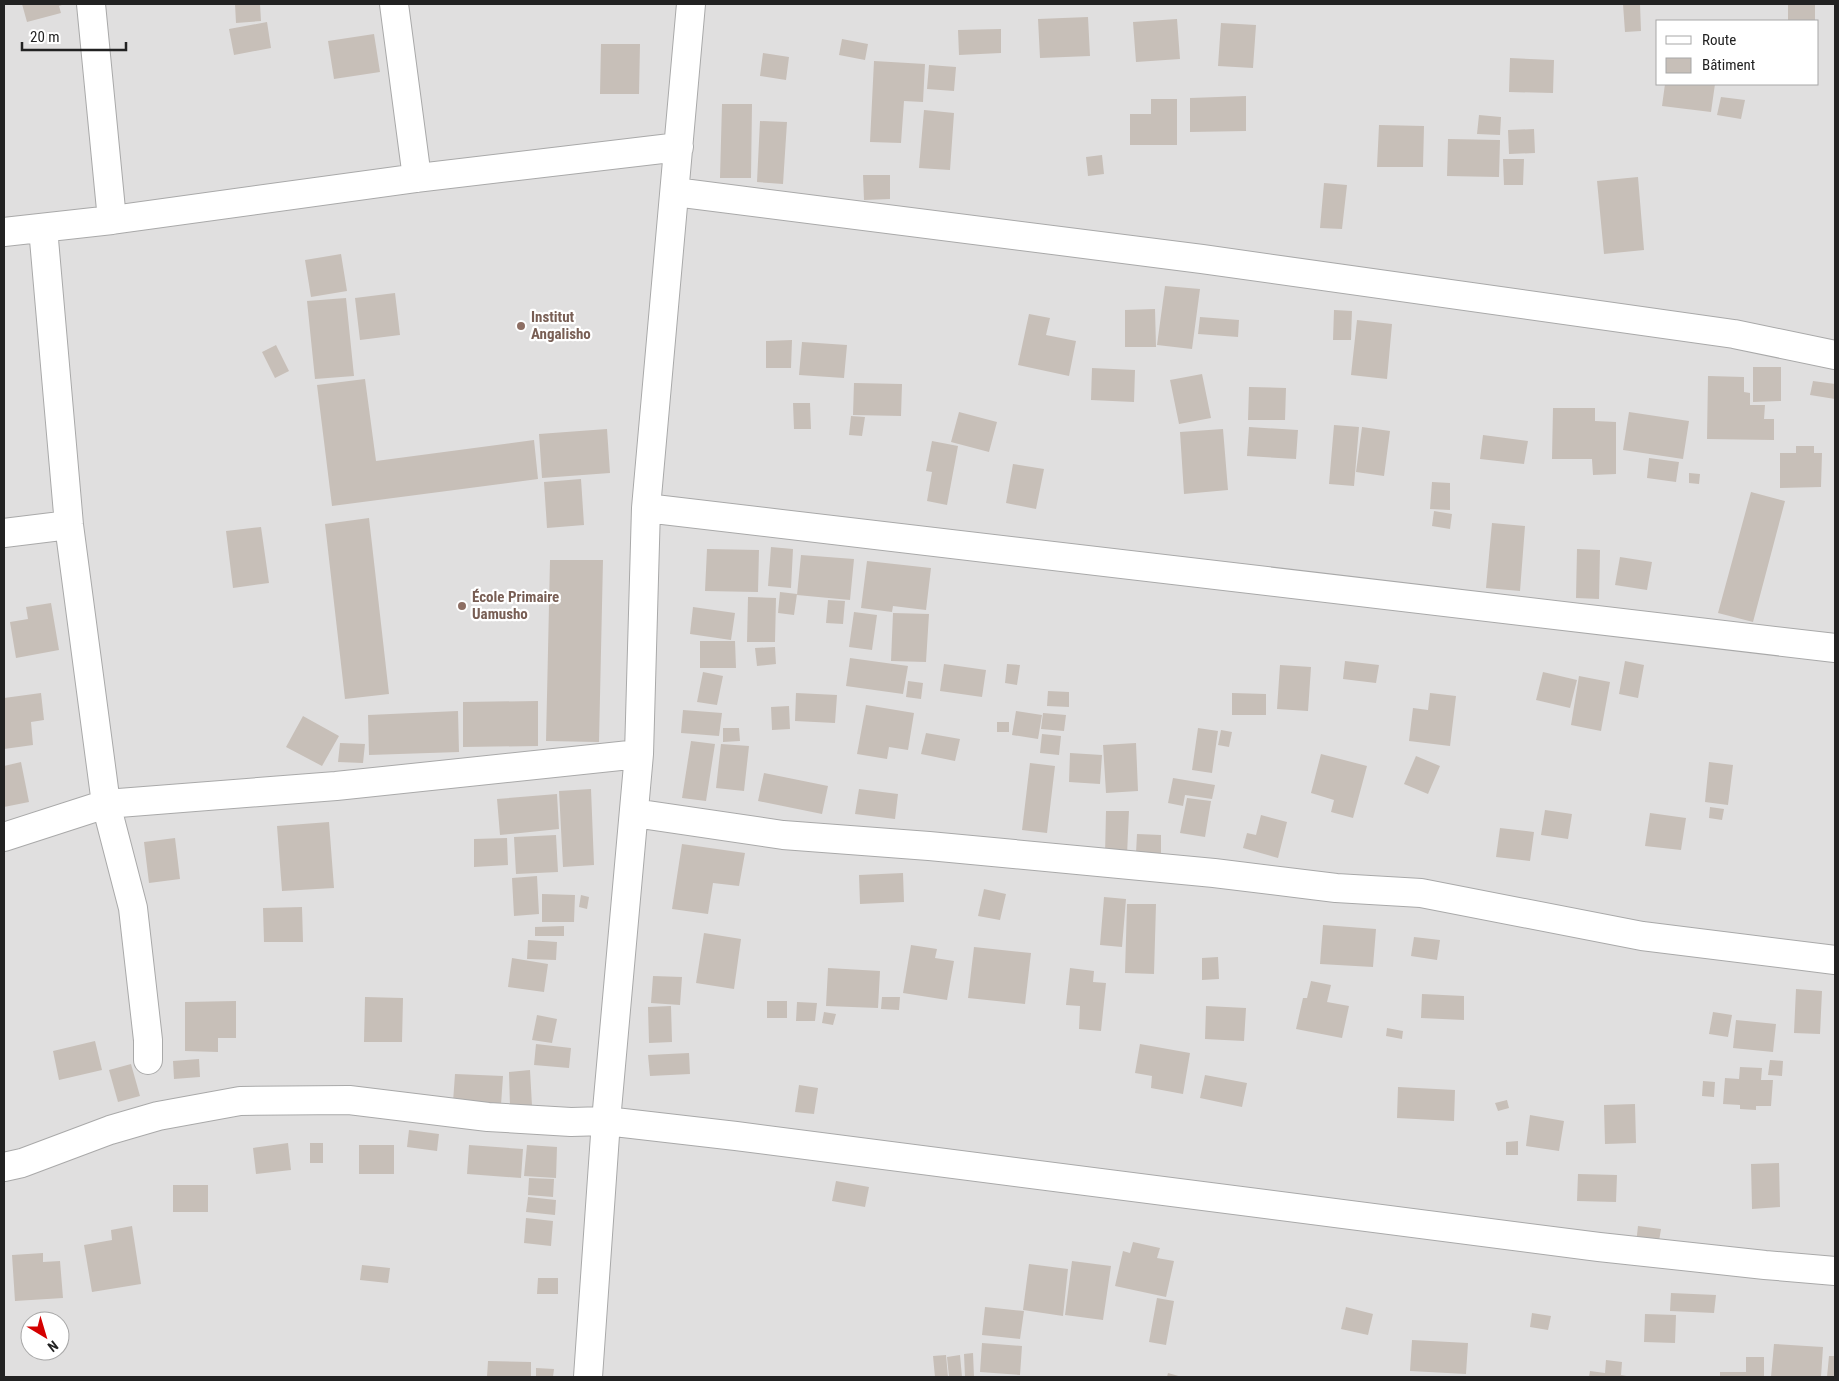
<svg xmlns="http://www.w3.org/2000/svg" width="1839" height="1381" viewBox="0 0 1839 1381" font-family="'Roboto Condensed',sans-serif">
<rect width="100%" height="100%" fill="#f2efe9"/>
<path fill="#e0dfdf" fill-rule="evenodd" d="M4,4H1835V1377H4ZM1658,21H1818V84H1658ZM30,1321H60V1351H30Z"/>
<path fill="#c7bfb8" d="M22,4H65L59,6L61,13L27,22Z
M235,4H260L261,21L236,23Z
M1623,4H1640L1641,31L1625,32Z
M1788,4H1815V21H1788Z
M1088,17L1090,56L1040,58L1038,19Z
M1177,19L1180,59L1136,62L1133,22Z
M267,22L271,48L234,55L229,29Z
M1221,23L1256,25L1253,68L1218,66Z
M1001,29V53L959,55L958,30Z
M374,34L380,72L334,79L328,41Z
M842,39L868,44L865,60L839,55Z
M601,44H640L639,94H600Z
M763,53L789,57L786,80L760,76Z
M1510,58L1554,60L1553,93L1509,92Z
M874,61L925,64L923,102L904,101L901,143L870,142Z
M929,65L956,67L954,91L927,89Z
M1665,84H1715L1711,112L1662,106Z
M1246,96V131L1190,132V98Z
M1721,97L1745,100L1741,119L1717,115Z
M1151,99H1177V145H1130V114H1151Z
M722,104H752L751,178H720Z
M924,110L954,113L950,170L919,168Z
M1479,115L1501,117L1500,135L1477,134Z
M760,121L787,122L783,184L757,182Z
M1379,125L1424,126L1423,167H1377Z
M1534,129L1535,153L1509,154L1508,130Z
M1448,139L1500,140L1499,177L1447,176Z
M1102,155L1104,174L1088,176L1086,157Z
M1503,159H1524L1523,185H1504Z
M863,175H890V199L864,200Z
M1638,177L1644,250L1604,254L1597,181Z
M1324,183L1347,185L1342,229L1320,228Z
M341,254L347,291L311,297L305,260Z
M1165,286L1200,289L1192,349L1157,345Z
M395,293L400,335L360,340L355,298Z
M346,298L354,376L315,379L307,301Z
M1155,309L1156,347H1125V310Z
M1334,310L1352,311L1351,340H1333Z
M1029,314L1050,318L1046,335L1076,341L1069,376L1018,365Z
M1200,317L1239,320L1238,337L1198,334Z
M1357,320L1392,324L1387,379L1351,375Z
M792,340L791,368H766V341Z
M802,342L847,345L844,378L799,375Z
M276,345L289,371L275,378L262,352Z
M1753,367H1781V401L1753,402Z
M1092,368L1135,370L1134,402L1091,400Z
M1202,374L1211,418L1179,424L1170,380Z
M1708,376L1744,377V392L1750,393V405H1765L1764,419H1774V440L1707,439Z
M365,379L376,461L534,440L538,479L332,506L317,385Z
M1813,381L1835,384V399L1810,395Z
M854,383L902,384L901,416L853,415Z
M1249,387L1286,388L1285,420H1248Z
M793,403H810L811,429H794Z
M1553,408H1595V421L1616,422V474L1593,475L1592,459H1552Z
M959,412L997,422L989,452L951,442Z
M1629,412L1689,421L1683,459L1623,450Z
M851,416L865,417L862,436L849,435Z
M1334,425L1359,427L1354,486L1329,484Z
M1249,427L1298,430L1296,459L1247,456Z
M1362,427L1390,431L1384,476L1356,472Z
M607,429L610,473L542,478L539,434Z
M1223,429L1228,490L1184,494L1180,432Z
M1483,435L1528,441L1524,464L1480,459Z
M932,441L958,446L947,505L927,501L932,472L926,471Z
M1796,446H1814V453H1822L1821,487L1780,488V453H1796Z
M1649,458L1679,462L1676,482L1647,478Z
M1013,464L1044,469L1036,509L1006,503Z
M1689,473L1700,474L1699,484L1689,483Z
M581,479L584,525L547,528L544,482Z
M1432,482L1450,483V510L1430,509Z
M1751,492L1785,501L1753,622L1718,613Z
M1434,511L1452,514L1450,529L1432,526Z
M369,518L389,694L345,699L325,524Z
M1492,523L1525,526L1520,591L1486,588Z
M261,527L269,583L233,588L226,531Z
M771,547L793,549L791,588L768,586Z
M707,549L759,550L758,592L705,591Z
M1577,549L1600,550L1599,599L1576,598Z
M801,555L854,559L850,600L797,595Z
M1620,557L1652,562L1647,590L1615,585Z
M550,560H603L599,742L546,741Z
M867,561L931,568L926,610L893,606L892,612L861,608Z
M780,592L797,594L794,615L778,613Z
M748,597L776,598L775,642H747Z
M828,600L845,601L843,624L826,623Z
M51,603L59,650L16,658L10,622L28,619L26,607Z
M693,607L735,613L731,640L690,634Z
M854,612L877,615L872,650L849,647Z
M893,613L929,614L926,662L891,661Z
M700,641H735L736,668H700Z
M775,647L776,664L757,666L755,648Z
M850,658L908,666L903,694L846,686Z
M1345,661L1379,665L1376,683L1343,679Z
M1625,661L1644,665L1638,698L1619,694Z
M944,664L986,670L982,697L940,691Z
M1007,664L1020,665L1017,685L1005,683Z
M1280,665L1311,667L1308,711L1277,709Z
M703,672L723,676L717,705L697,702Z
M1543,672L1577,680L1570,708L1536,700Z
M1579,676L1610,682L1601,731L1571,725Z
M908,681L923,683L921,699L906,697Z
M1048,691L1069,692V707L1047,706Z
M41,693L44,720L31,722L33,745L4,749V698Z
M796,693L837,695L835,723L795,721Z
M1232,693L1266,694V715H1232Z
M1430,693L1456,696L1450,746L1409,741L1413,708L1428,710Z
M538,701V746L463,747V702Z
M866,705L914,713L908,750L889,747L887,759L857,754Z
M789,706L790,729L772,730L771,707Z
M683,710L722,713L719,736L681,733Z
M458,711L459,752L369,755L368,715Z
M1016,711L1042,715L1038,739L1012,735Z
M1043,713L1066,715L1064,731L1041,729Z
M303,716L339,736L322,766L286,747Z
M997,722H1009V732H997Z
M723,728H739L740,741L723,742Z
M1198,728L1218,731L1212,773L1192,770Z
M1221,730L1232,732L1229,747L1218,745Z
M926,733L960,739L955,761L921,754Z
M1042,734L1061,736L1059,755L1040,753Z
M691,741L715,744L706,801L682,798Z
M340,743L365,744L363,763L338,762Z
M1136,743L1138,791L1106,793L1103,745Z
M721,744L749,746L744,791L716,788Z
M1070,753L1102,755L1100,784L1069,782Z
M1321,754L1367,766L1353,818L1331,812L1334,800L1311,793Z
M1416,756L1440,766L1428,794L1404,784Z
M21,762L29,802L4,807V766Z
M1709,762L1733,765L1728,805L1705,802Z
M1030,763L1055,766L1047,833L1022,830Z
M764,773L828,786L822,814L758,801Z
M1173,778L1215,785L1212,799L1185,795L1183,806L1168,803Z
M591,789L594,865L563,867L559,791Z
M859,789L898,794L895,819L855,814Z
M557,794L559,829L500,835L497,799Z
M1187,798L1211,801L1205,837L1180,833Z
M1710,807L1724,809L1722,820L1709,818Z
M1545,810L1572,814L1568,839L1541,835Z
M1106,811H1129L1127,855H1105Z
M1650,813L1686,818L1681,850L1645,846Z
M1261,815L1287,822L1278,858L1243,848L1247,833L1256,835Z
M329,822L334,888L282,891L277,826Z
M1500,828L1534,832L1530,861L1496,857Z
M1137,834L1161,835V854L1136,853Z
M556,835L558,872L516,874L514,837Z
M175,838L180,879L149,883L144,842Z
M507,838L508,865L474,867V839Z
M682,844L745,853L739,886L713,883L708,914L672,909Z
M903,873L904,902L860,904L859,875Z
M537,876L539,914L514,916L512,878Z
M984,889L1006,894L1000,920L978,916Z
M542,894L575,895L574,922H542Z
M581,895L589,897L587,909L579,907Z
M1104,897L1126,899L1122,947L1100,945Z
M1127,904H1156L1154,974L1125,973Z
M302,907L303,942H264L263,908Z
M1323,925L1376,929L1373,967L1320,964Z
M564,926V936H535V927Z
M704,933L741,939L734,989L696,983Z
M1414,937L1440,940L1437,960L1411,956Z
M528,940L557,942L556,960L527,959Z
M911,945L937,949L935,958L954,961L947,1000L903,993Z
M974,947L1031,953L1025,1004L968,998Z
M1218,957L1219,979L1202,980V958Z
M512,958L548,964L544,992L508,987Z
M828,968L880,971L878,1008L826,1006Z
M1070,968L1094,971L1093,982L1106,983L1101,1031L1079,1029L1080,1006L1066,1005Z
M653,976L682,977L680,1005L651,1003Z
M1311,981L1331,985L1327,1002L1349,1006L1342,1038L1296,1029L1303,998H1307Z
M1796,989L1822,991L1820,1034L1794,1033Z
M1422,994L1464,996V1020L1421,1018Z
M365,997L403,998L402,1042H364Z
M882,997H900L899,1010L881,1009Z
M236,1001V1038H218V1052L185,1051V1002Z
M767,1001H787V1018H767Z
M797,1002L817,1003L815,1021H796Z
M671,1006L672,1042L649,1043L648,1007Z
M1206,1006L1246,1008L1244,1041L1205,1039Z
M824,1012L836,1014L833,1025L822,1023Z
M1713,1012L1732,1015L1728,1037L1709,1034Z
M537,1015L557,1019L552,1043L532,1040Z
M1736,1020L1776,1024L1773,1052L1733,1048Z
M1387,1028L1403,1031L1402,1039L1386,1036Z
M95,1041L102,1070L59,1080L53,1051Z
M536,1044L571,1048L569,1068L534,1065Z
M1140,1044L1190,1053L1183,1094L1151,1088L1152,1076L1135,1073Z
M689,1053L690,1074L650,1076L648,1055Z
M199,1059L200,1077L174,1079L173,1061Z
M1770,1060L1783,1061L1782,1076L1768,1075Z
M131,1064L140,1096L118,1102L109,1070Z
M1740,1067L1762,1068L1761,1080H1773L1771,1106H1756V1110L1740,1109V1105L1723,1104L1725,1078L1739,1079Z
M530,1070L532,1106L510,1107L509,1072Z
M455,1074L503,1076L501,1105L453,1102Z
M1205,1075L1247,1083L1242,1107L1200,1098Z
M1703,1081L1715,1082L1714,1097L1702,1096Z
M799,1085L818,1088L814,1114L795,1112Z
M1398,1087L1455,1090L1454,1121L1397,1118Z
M1507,1100L1509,1108L1498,1111L1495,1103Z
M1635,1104L1636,1143L1605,1144L1604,1105Z
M1530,1115L1564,1121L1559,1151L1526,1146Z
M409,1130L439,1134L437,1151L407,1147Z
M1518,1141V1155H1506V1142Z
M288,1143L291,1170L256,1174L253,1148Z
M310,1143H323V1163H310Z
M359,1145H394V1174H359Z
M469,1145L523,1149L521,1178L467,1174Z
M527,1145L557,1147L556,1178L524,1176Z
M1779,1163L1780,1207L1752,1209L1751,1164Z
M1578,1174L1617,1175L1616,1202L1577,1201Z
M529,1178L554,1179L553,1197L528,1195Z
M836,1181L869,1187L865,1207L832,1201Z
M173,1185H208V1212H173Z
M528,1197L556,1200L555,1215L526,1212Z
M526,1218L553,1221L551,1246L524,1243Z
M132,1226L141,1284L92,1292L84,1245L112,1240L111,1230Z
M1638,1226L1661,1229L1658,1247L1636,1244Z
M1133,1242L1160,1248L1157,1258L1174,1261L1166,1297L1115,1286L1123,1251L1130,1253Z
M43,1253V1262L60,1261L63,1298L15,1301L12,1255Z
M1072,1261L1111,1266L1103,1320L1065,1315Z
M1029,1264L1068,1269L1063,1316L1023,1310Z
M362,1265L390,1268L388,1283L360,1280Z
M538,1278H558V1294H537Z
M1671,1293L1716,1295L1714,1313L1670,1311Z
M1157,1298L1174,1301L1166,1345L1149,1342Z
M985,1307L1024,1311L1020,1339L982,1335Z
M1346,1307L1373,1314L1368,1335L1341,1329Z
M1532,1313L1551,1316L1548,1330L1530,1327Z
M1645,1314L1676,1315L1675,1343L1644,1342Z
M1412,1340L1468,1343L1466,1374L1410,1371Z
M982,1343L1022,1346L1020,1375L980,1372Z
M1774,1344L1823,1347L1821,1377H1771Z
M973,1353L974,1377H965L964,1354Z
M946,1355L948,1377H935L933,1356Z
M960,1355L962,1377H949L947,1357Z
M1829,1356H1835V1377H1827Z
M1746,1357H1764V1377H1720V1372H1746Z
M1606,1360L1622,1362L1621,1375L1632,1377H1589L1590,1371L1605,1373Z
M488,1361L531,1362V1377H487Z
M536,1368L554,1369L553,1377H536Z
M1168,1373L1182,1377H1167Z"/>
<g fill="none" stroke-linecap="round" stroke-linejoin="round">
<g stroke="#a9a9a9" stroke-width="30">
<path id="street" d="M91,4L112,220
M394,4L417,178
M675,192L1202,259L1734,334L1835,355
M43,228L69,525L106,804L133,908L148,1040V1060
M4,232L112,220L417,178L679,147
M646,508L1835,648
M4,533L69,525
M634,813L783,835L929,846L1214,873L1336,888L1421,893L1642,936L1835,960
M4,837L106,804L336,786L639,754
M4,1167L22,1163L110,1130L158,1116L240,1101L349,1100L488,1117L571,1122L606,1121L736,1136L1599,1247L1765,1265L1835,1271
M588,1377L606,1121L639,754L646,508L691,4"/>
</g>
<use href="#street" stroke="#fff" stroke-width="28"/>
</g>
<g fill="#8d6e63" stroke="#fff" stroke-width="2">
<circle cx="521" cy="326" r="5"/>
<circle cx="462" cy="606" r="5"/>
</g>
<g text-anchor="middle" stroke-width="4.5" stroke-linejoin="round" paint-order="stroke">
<g font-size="15" font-weight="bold" fill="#785e54" stroke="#fff" text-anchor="start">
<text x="531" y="322">Institut<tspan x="531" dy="17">Angalisho</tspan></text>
<text x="472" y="602">École Primaire<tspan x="472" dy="17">Uamusho</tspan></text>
</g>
</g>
<rect width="1839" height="1381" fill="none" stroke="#222222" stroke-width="10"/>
<rect x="1656" y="20" width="162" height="65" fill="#ffffff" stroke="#a7a7a7"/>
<rect x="1666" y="36" width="25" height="8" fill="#ffffff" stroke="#a7a7a7"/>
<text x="1702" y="45" font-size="15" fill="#222222">Route</text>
<rect x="1666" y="58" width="25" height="15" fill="#c7bfb8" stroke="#a7a7a7"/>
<text x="1702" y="70" font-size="15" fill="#222222">Bâtiment</text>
<g transform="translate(45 1336) rotate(142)"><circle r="24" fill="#ffffff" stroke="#a7a7a7"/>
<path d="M0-4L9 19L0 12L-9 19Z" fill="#d40000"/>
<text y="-8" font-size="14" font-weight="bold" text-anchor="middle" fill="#222222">N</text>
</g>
<path d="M22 42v8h104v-8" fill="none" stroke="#222222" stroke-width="2.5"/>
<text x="30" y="42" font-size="15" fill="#222222" stroke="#ffffff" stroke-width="4" paint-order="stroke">20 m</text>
</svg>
